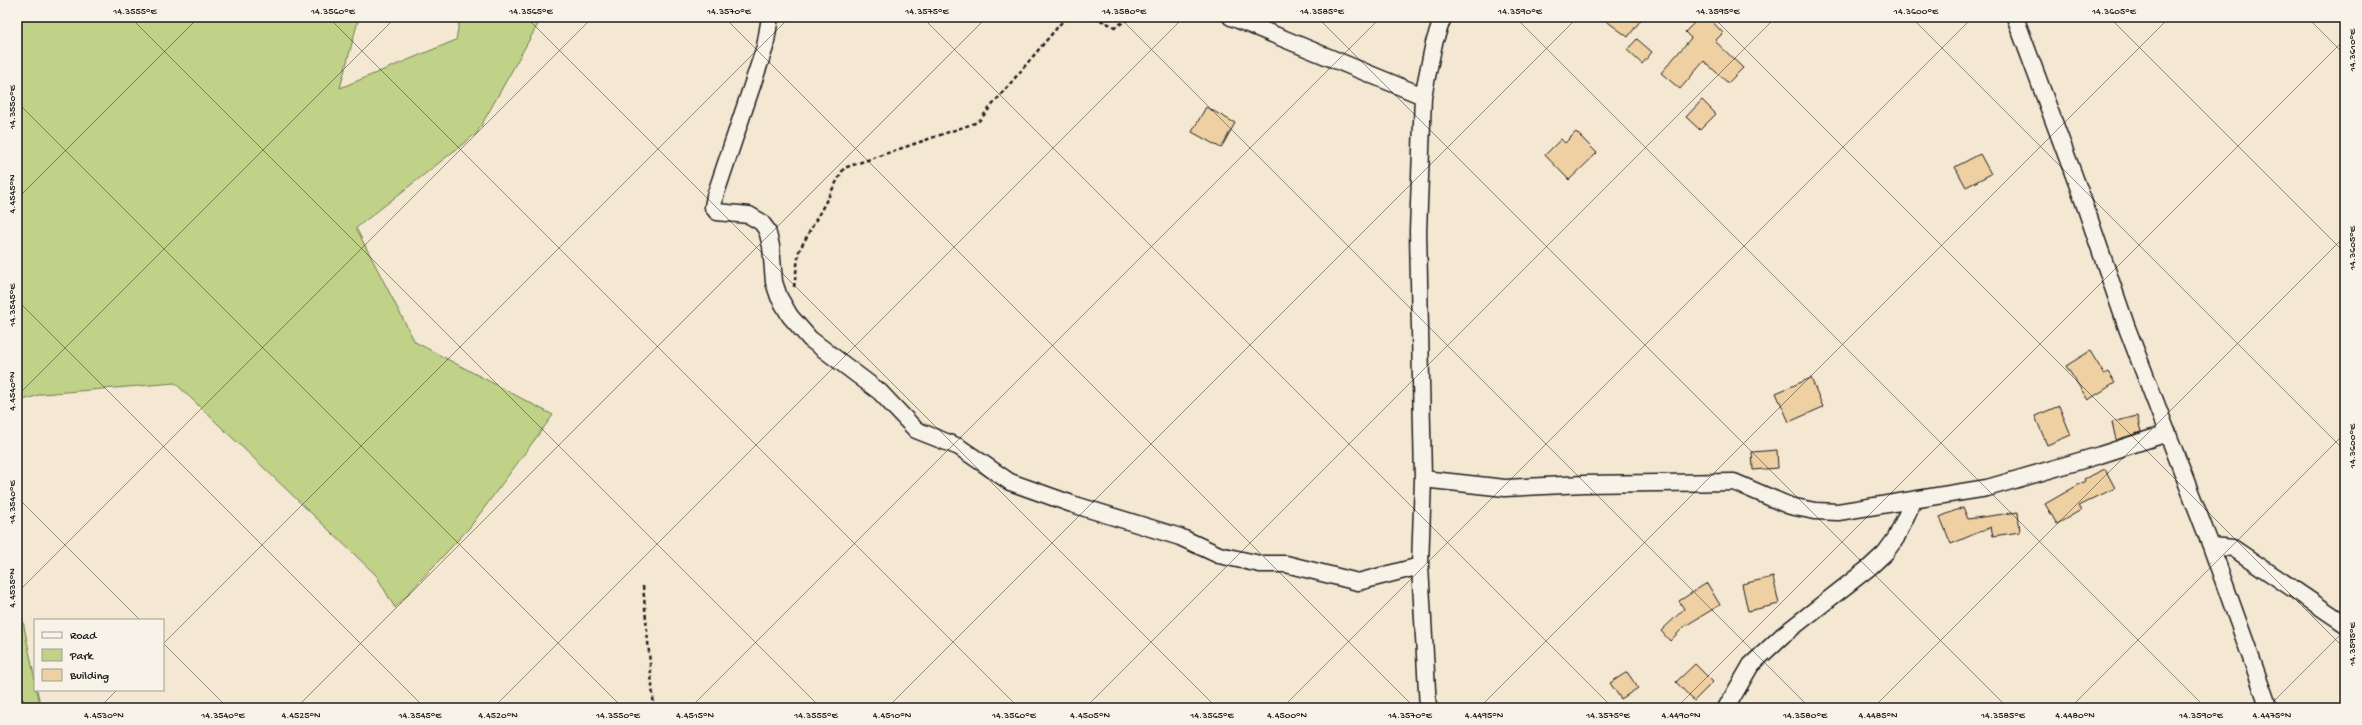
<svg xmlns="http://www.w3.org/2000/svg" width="2362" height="725" viewBox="0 0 2362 725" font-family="'Gochi Hand',sans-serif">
<rect width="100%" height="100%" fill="#f5e8d3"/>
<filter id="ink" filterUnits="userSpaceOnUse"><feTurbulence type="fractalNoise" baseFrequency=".025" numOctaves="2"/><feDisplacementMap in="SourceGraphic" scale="8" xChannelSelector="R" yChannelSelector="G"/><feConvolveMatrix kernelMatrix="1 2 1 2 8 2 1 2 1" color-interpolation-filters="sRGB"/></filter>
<g filter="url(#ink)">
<path fill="#c0d287" stroke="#6e7752" d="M17,17H359L340,88L456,40L460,17H542L477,133L356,228L415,342L553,415L470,527L395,608L376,575L175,383L42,394L17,402Z
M17,592L35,680V690H37L41,708H17Z"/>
<path fill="#efd0a2" stroke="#1c1c1c" d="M1601,17H1643L1628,37Z
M1700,17H1708L1723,33L1715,41L1743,68L1728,83L1704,61L1680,89L1661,73L1691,38L1685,32Z
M1637,39L1652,52L1642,64L1627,50Z
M1702,100L1716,114L1700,130L1686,117Z
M1206,107L1235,123L1221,148L1192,132Z
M1576,132L1597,153L1569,180L1545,155L1561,139L1565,143Z
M1980,154L1991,174L1966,187L1955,167Z
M2090,351L2104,374L2108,372L2115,383L2088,400L2066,366Z
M1811,378L1823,407L1789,422L1776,393Z
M2059,406L2071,435L2047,445L2035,416Z
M2137,416L2141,432L2116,440L2112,422Z
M1777,450L1778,468L1753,470L1752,452Z
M2105,469L2115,488L2078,506L2081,510L2057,524L2045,504L2085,481L2084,479Z
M1963,507L1968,519L2018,512L2020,532L1993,536L1991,527L1951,544L1940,517Z
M1773,577L1779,604L1748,611L1742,584Z
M1707,583L1720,605L1685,626L1670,641L1661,631L1684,609L1679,601Z
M1695,664L1713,682L1694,701L1676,682Z
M1627,672L1638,688L1621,699L1610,683Z"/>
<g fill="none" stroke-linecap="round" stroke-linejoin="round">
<g stroke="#1c1c1c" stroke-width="19">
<path id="minor" d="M770,17L765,47L715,196L713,207L717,212L749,215L761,222L767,230L771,246L774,282L779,297L790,316L810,339L880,392L916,430L959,447L1010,482L1072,504L1180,537L1219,555L1260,564H1286L1358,582L1420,566
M1231,17L1423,96
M2015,17L2083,200L2127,328L2211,546L2269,708
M1423,479L1505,488L1584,484L1734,482L1790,506L1815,511L1838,512L1987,488L2100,455L2168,433
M2211,546L2233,548L2345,624
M1428,708L1420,566L1423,479L1418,231L1423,96L1434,43L1443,17
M1726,708L1751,665L1783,635L1870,567L1885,553L1896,538L1913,501"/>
</g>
<path stroke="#1c1c1c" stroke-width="2.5" stroke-dasharray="4 3" stroke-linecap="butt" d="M1094,17L1115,27L1132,17
M794,287L799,251L844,168L978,122L1066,17
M643,586L654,708"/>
<use href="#minor" stroke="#f7f3e8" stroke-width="16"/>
</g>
</g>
<path fill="none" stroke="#1c1c1c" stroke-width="1" stroke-opacity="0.45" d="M130,17L821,708M328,17L1019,708M526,17L1217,708M724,17L1415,708M922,17L1613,708M1119,17L1810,708M1317,17L2008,708M1515,17L2206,708M1713,17L2345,649M1911,17L2345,451M2109,17L2345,253M2307,17L2345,55M17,102L623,708M17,199L199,17M17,300L425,708M17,396L396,17M17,497L140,620M17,593L593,17M163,643L228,708M163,644L790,17M17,695L30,708M99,708L117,690M296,708L987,17M493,708L1184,17M690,708L1381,17M887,708L1578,17M1085,708L1776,17M1282,708L1973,17M1479,708L2170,17M1676,708L2345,39M1873,708L2345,236M2070,708L2345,433M2267,708L2345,630"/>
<rect width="2362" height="725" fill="none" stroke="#f7f3e8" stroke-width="44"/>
<rect x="34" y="619" width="130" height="72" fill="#f7f3e8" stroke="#9f9d96"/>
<rect x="42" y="632" width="20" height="6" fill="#f7f3e8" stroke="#9f9d96"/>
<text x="70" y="639" font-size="12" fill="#1c1c1c">Road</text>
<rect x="42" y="649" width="20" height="12" fill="#c0d287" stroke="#9f9d96"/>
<text x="70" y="659" font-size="12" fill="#1c1c1c">Park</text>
<rect x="42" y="669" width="20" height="12" fill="#efd0a2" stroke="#9f9d96"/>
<text x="70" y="679" font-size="12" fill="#1c1c1c">Building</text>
<rect x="22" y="22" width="2318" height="681" fill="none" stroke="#1c1c1c" stroke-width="1.5"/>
<g font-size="10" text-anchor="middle" fill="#1c1c1c">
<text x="135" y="14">14.3555°E</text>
<text x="333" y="14">14.3560°E</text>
<text x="531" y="14">14.3565°E</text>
<text x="729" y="14">14.3570°E</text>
<text x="927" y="14">14.3575°E</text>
<text x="1124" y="14">14.3580°E</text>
<text x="1322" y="14">14.3585°E</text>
<text x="1520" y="14">14.3590°E</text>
<text x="1718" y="14">14.3595°E</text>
<text x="1916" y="14">14.3600°E</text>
<text x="2114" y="14">14.3605°E</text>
<text transform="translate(2351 50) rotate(-90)" y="4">14.3610°E</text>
<text transform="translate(11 107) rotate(-90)" y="4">14.3550°E</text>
<text transform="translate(11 194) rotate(-90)" y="4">4.4545°N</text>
<text transform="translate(2351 248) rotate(-90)" y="4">14.3605°E</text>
<text transform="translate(11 305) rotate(-90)" y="4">14.3545°E</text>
<text transform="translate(11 391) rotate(-90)" y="4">4.4540°N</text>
<text transform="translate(2351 446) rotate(-90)" y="4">14.3600°E</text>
<text transform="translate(11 502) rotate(-90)" y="4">14.3540°E</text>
<text transform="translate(11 588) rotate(-90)" y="4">4.4535°N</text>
<text transform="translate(2351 644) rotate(-90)" y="4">14.3595°E</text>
<text x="104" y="718">4.4530°N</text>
<text x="223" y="718">14.3540°E</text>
<text x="301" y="718">4.4525°N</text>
<text x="420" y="718">14.3545°E</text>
<text x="498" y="718">4.4520°N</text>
<text x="618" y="718">14.3550°E</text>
<text x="695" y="718">4.4515°N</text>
<text x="816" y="718">14.3555°E</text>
<text x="892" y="718">4.4510°N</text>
<text x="1014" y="718">14.3560°E</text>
<text x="1090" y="718">4.4505°N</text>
<text x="1212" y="718">14.3565°E</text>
<text x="1287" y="718">4.4500°N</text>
<text x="1410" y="718">14.3570°E</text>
<text x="1484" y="718">4.4495°N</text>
<text x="1608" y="718">14.3575°E</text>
<text x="1681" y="718">4.4490°N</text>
<text x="1805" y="718">14.3580°E</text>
<text x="1878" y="718">4.4485°N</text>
<text x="2003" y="718">14.3585°E</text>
<text x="2075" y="718">4.4480°N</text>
<text x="2201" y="718">14.3590°E</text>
<text x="2272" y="718">4.4475°N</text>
</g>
</svg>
